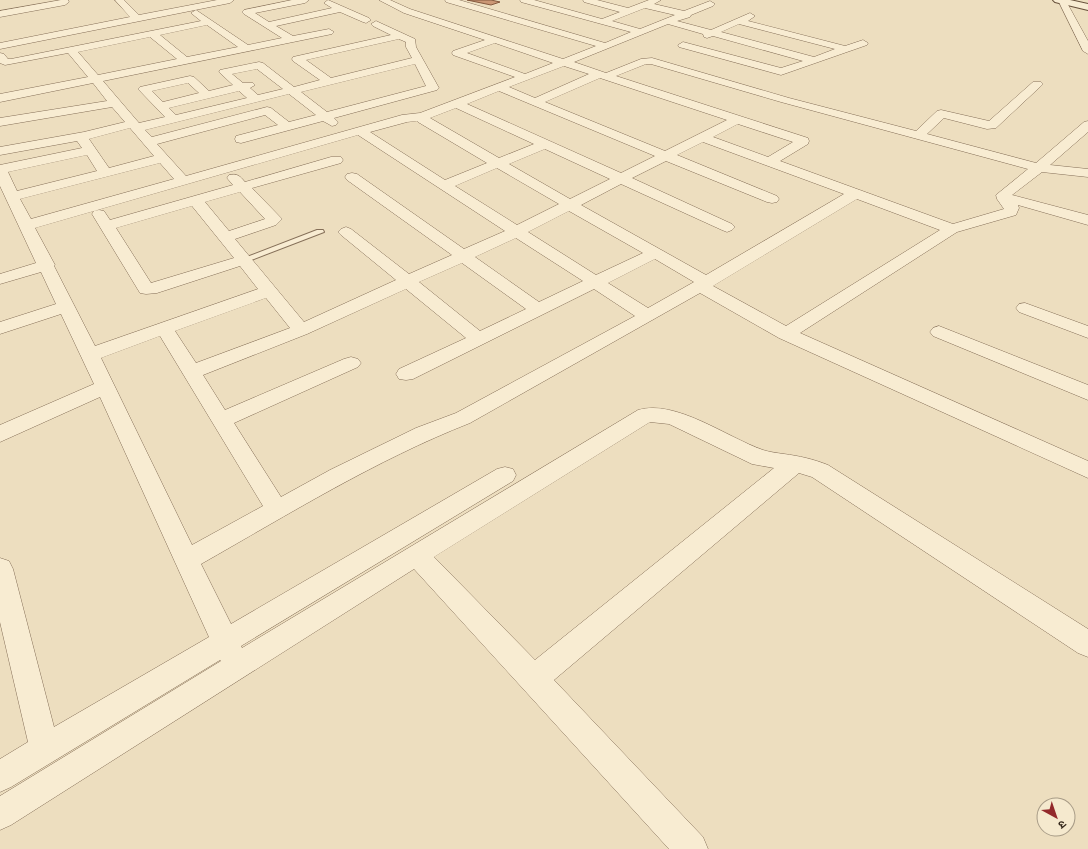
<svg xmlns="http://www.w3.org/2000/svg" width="1088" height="849" viewBox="0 0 1088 849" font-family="'IBM Plex Serif','Noto Sans Devanagari',serif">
<rect width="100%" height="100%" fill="#eddebf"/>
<path fill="#cb9775" stroke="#84593e" d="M467,0H491L500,2L491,5Z"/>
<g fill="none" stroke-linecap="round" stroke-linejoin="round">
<g stroke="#856f58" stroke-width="2">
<path id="lane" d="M317,230H323L324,232L246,262H243L239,260Z"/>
</g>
<g stroke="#856f58" stroke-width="1">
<path id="street" d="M61,0H68L69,2L65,5L0,17V11Z
M115,0H124L139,15L217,0H234L230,3L0,49V43L130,17Z
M292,0H309L305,3L255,13L269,22L332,8L324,3L328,0L369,18L371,20L366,23L363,22L340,12L276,26L293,36L329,29L334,32L332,34L103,81L139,123L165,117L140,91L138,89L140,87L190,76L194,77L209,91L233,85L219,72L220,70L259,62L263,63L294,87L320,80L293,61L292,59L293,57L391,35L373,26L371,24L376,21L415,39L416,47L439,88L437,90L334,118L338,122L336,125L332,126L323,121L241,143L236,142L235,139L236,136L278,125L265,115L157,144L186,176L402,115L420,113L515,77L453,55L452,53L453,51L485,40L404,13L379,0H390L410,9L563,59L596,46L446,2L445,0H459L605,43L631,32L521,2L520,0H534L602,19L620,12L584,2L583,0H597L628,8L649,0H661L654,4L684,11L710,1L715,4L713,6L691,15L690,17L677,21L711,30L750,13L755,16L748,21L845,46L863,40L868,43L867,45L781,75L679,47L678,45L683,42L781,68L803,61L713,36L707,38L704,37L703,34L668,24L574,62L606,73L641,59L652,58L789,98L916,131L937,111L941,110L989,121L1033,82H1041L1043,84L1041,86L996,128L987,129L944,118L927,134L1036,163L1084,122L1088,121V132L1050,165L1088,169V177L1042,172L1012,195L1088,215V225L1018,205L1019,208L1016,215L957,232L800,333L1088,461V478L779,338L700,293L470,423C376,460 289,514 201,564L231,624L497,469L505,467L513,469L516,475L513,481L241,646L242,648L638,410C676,399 726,437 763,450C769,452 777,453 784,454C799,456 813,459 828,465L1088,629V657L1078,653L812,477L799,473L554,680L703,837L708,849H669L414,569L11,825L0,830V796L221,661L220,660L11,787L0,792V759L28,742L0,622V558L9,561L13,569L54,727L209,637L100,397L0,442V425L94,384L61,314L0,334V322L56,304L41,272L0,284V274L36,263L0,186V165L82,148L77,141L0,155V147L84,132L125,122L112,107L0,126V118L107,101L93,83L0,102V94L88,77L68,53L5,65L0,63V53L4,54L8,59H11L201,21L191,13L196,10L248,45L282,38L244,14L242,12L244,10ZM645,8L675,15L640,29L612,21ZM739,24L835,49L814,57L721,32ZM207,25L238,47L187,57L160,35ZM150,37L177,59L98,75L78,52ZM399,39L406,42V47L412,58L331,78L306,60ZM495,43L553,63L525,74L467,53ZM415,64L426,86L327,112L301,92ZM646,64H651L781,102L1028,169L996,195L997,199L1004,209L953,224L780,161L808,144L809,141L808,138L616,76ZM564,66L589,74L535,98L509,87ZM257,69L283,89L258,95L250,88L255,85L253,83H243L232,74ZM600,78L727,120L665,151L545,102ZM188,83L199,93L163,102L152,91ZM239,91L247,98L176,115L169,108ZM499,91L655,156L621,173L467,104ZM289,94L316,115L289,122L271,108L267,107L152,137L145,130ZM456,108L534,144L499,158L430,118ZM417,121L418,122L487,163L445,180L370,132L407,122ZM738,124L793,142L768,157L713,137ZM130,128L154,156L109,168L89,139ZM358,135L505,231L464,249L357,174L352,173L347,174L345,177L347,180L452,255L409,274L351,229L346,227L341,229L338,232L341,235L396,280L304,322L235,239L276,225L282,219L252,188L341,163L343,160L341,157H331L245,182C240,176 237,173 229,175L227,178L233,185L110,220L104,211L99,210L94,211L92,214L140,293L146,294L157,293L240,266L258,289L95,346L54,266L55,265L35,228ZM703,142L844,194L706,275L581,205L621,184L722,230L727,232L732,230L735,227L732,224L632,178L666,161L767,202L772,203L777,202L779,199L777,196L677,155ZM545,149L610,179L570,199L509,164ZM87,155L97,171L17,191L8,172ZM160,163L174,179L31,219L20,199ZM497,168L559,204L517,225L455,186ZM240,192L265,219L229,231L205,202ZM857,199L940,230L786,326L713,286ZM192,206L234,258L151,283L116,228ZM569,211L643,253L596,275L528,232ZM516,238L583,281L539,302L475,257ZM655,259L694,282L648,308L608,283ZM462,263L526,309L480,331L419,282ZM406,289L466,338L399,369L396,374L399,379L406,380L413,379L594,289L635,316L456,413L416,428L330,470L281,497L234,423L358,367L361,363L358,359L351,357L344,359L225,410L203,375L307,334ZM266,298L290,328L196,363L175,331ZM160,336L263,506L192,545L101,358ZM650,422L669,424L752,464L774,468L535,660L434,557Z
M1058,0L1066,1L1088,41V54L1083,51Z
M1025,303L1088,326V338L1019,312L1016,308L1019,304Z
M939,326L1088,385V400L933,336L930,332L933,328Z"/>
</g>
<g stroke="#67503b" stroke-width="2">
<path id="secondary" d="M1053,0H1070L1088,4V10L1055,2Z"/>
</g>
<use href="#lane" fill="#f8ecd2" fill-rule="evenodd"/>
<use href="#street" fill="#f8ecd2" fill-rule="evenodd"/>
<use href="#secondary" fill="#f8ecd2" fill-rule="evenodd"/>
</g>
<g transform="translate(1056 817) rotate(140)"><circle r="19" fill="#f5e9ce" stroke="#a89c87"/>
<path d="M0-3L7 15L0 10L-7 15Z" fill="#93292b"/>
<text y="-6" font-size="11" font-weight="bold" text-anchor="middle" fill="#35281c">उ</text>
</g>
</svg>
